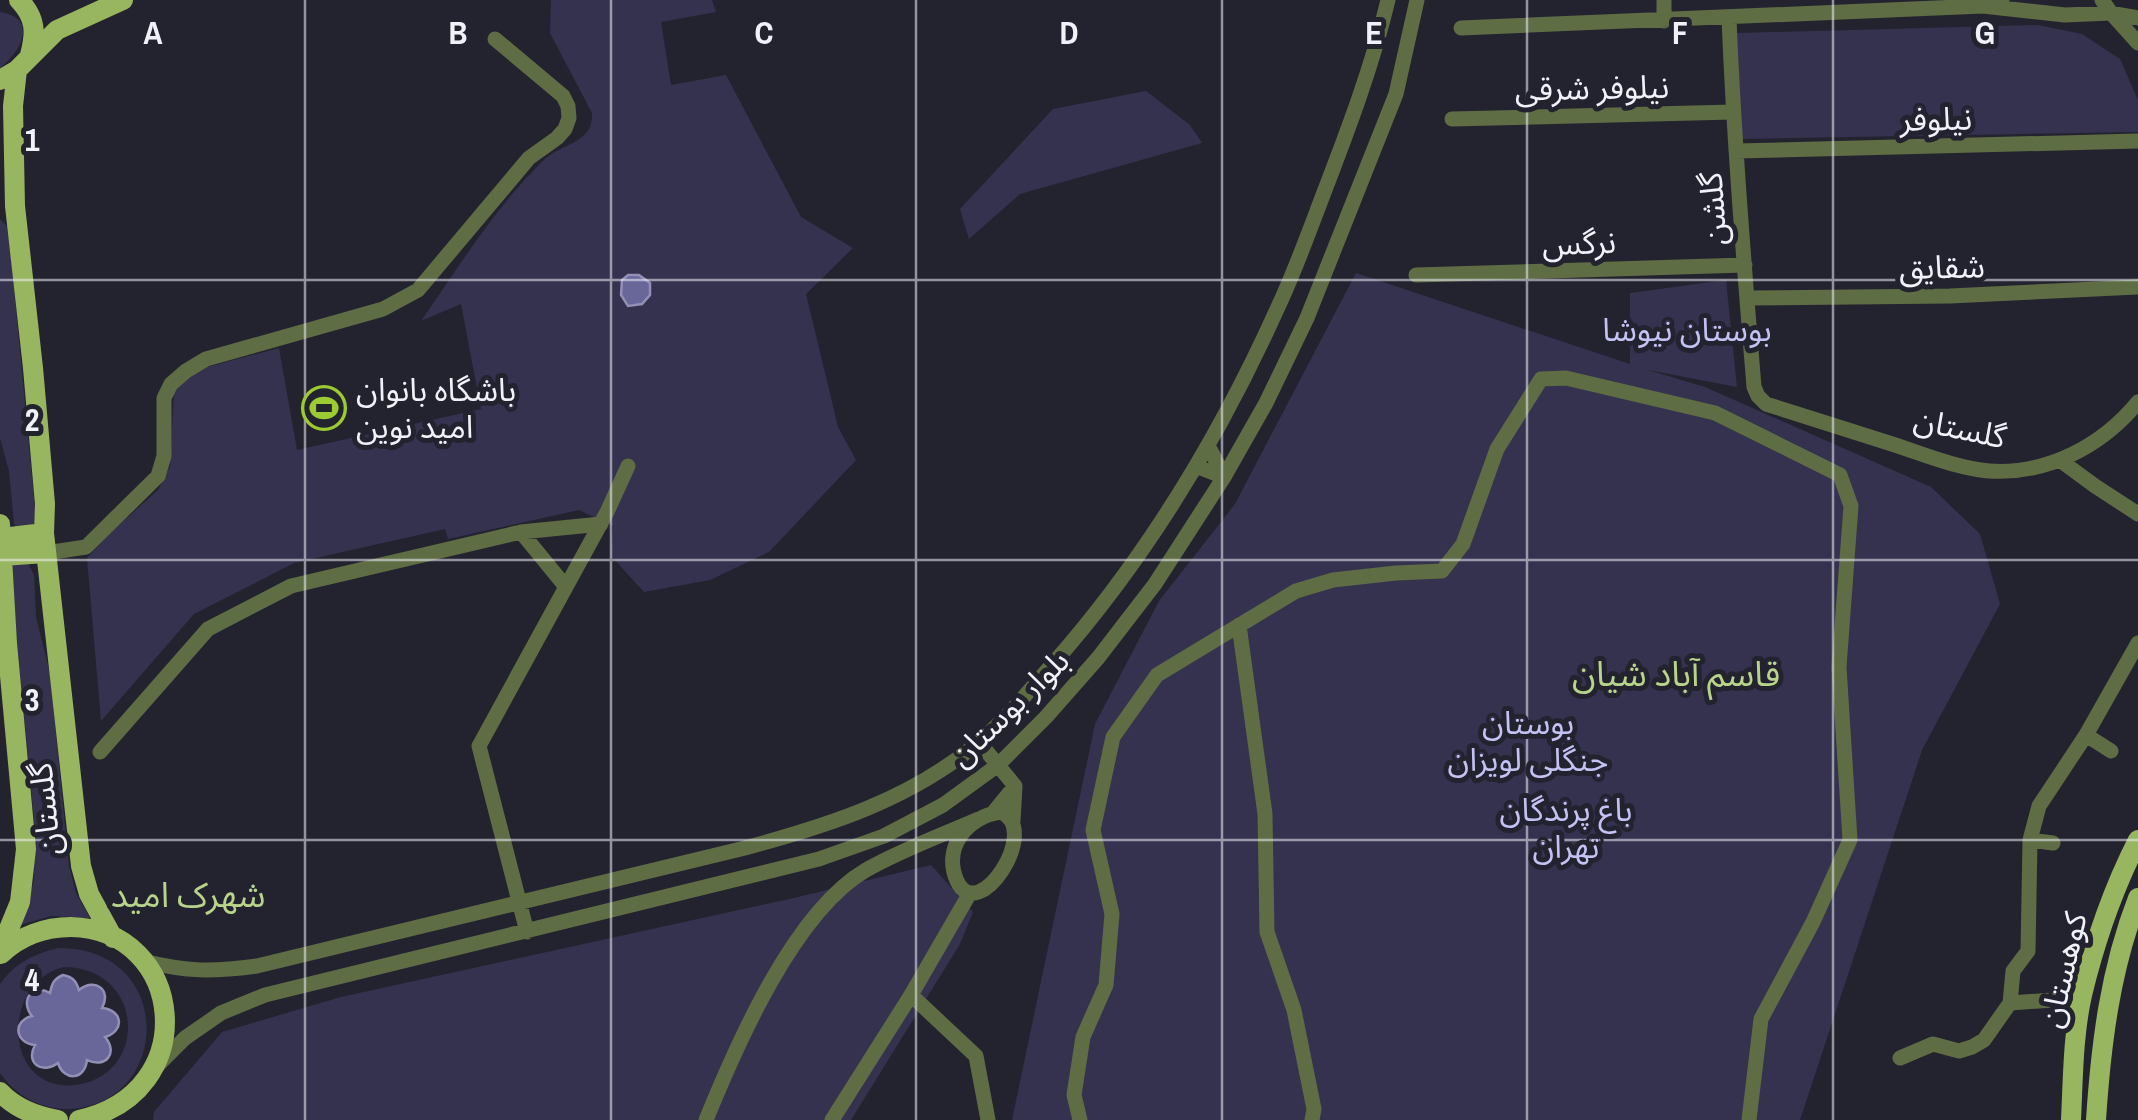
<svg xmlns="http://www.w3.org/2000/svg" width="2138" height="1120" viewBox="0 0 2138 1120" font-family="'Archivo Narrow','Noto Sans Arabic',sans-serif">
<rect width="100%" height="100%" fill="#232330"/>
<path fill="#34324f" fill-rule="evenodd" d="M551,0H712L716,12L661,22L671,85L726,75L801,217L853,248L806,294L838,427L856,460L769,552L710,580L644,592L611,556L613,526L579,510L448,539L445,529L294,563L194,614L101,721L87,558L108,535L158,490L170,466L174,393L183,381L200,369L279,348L297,450L481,409L461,304L421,321C460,265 496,206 545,159C562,143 594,143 592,113L550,33Z
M0,12C39,18 21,52 0,68Z
M2038,25L2082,34L2120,59L2138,100V132L1741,139L1737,33Z
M1146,91L1190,125L1202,143L1020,194L969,239L960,209L1053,109Z
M0,219L7,226L11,256L36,520L33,526L16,527L14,524L9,471L0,438Z
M1356,273L1630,364V293L1726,280L1737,387L1648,370L1705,387L1931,487L1980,534L2000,604L1922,750L1800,1120H1012L1095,724L1159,601L1235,504Z
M17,563H28L34,575L36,617L50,673L69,866L76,893L90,918L51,916L20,925L34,881L35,830L10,567Z
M931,865L973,912L960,944L851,1120H153L154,1112L222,1032L341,997L794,898Z
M58,948C178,947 172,1109 65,1109C39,1108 15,1095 0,1073V984C15,963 34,954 58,948ZM63,967C146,967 149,1077 75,1085C3,1093 0,984 63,967Z"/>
<path fill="#69669a" stroke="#9290b7" stroke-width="2.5" d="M628,275H639L650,283V295L642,304L628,306L621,295L622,280Z
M63,975C73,977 76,981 79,990C95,977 112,990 102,1008C123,1010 125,1031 105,1037C119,1053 105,1069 87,1060C85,1080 64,1082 58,1063C42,1075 25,1063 35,1045C15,1043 12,1021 32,1016C19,1000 33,983 50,993C52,983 54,979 63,975Z"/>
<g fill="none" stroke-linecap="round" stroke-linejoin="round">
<path stroke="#5e6d44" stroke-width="15" d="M2002,0L1983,6L2065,15L2111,13L2138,43
M2102,0L2111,13L2138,18
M1729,18C1734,141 1744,264 1754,387L1758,396L1766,404C1808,417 1850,431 1892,444C1923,454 1956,468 1989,471C2047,475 2102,446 2138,402
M1664,21V0
M1461,28L1983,6
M1452,119L1733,112
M1736,151L2138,141
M1416,275L1745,265
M1747,298L1950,296L2138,287
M2061,461L2095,486L2138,514
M1196,466L1224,477L1208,445
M46,553L86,547L158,476L164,456V398L171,384L186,371L206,359L383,309L418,290L529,158L557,138L565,129L569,118L568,106L563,96L495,39
M566,587L521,532L601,524
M1239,625L1265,814L1267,932L1294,1010L1314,1109L1312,1120
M2086,735L2111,751
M979,742L1015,786
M100,752L208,629L291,586L521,532
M1001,812C1042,829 978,927 957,881C942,847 968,816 1001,812Z
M993,813L1015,786L1013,821
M2030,840L2053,843
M527,932L479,746L607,512L628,466
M143,961C188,972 212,972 257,966L745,848C830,825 909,800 978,743C1005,720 1028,692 1051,666C1145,560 1220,436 1278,307C1295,271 1309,232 1323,195C1348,130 1372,67 1388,0
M911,995L976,1056L988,1120
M2010,1003L2081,998
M1900,1058L1933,1044L1959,1051L1972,1047L1984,1040L2010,1003L2013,971L2028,951L2030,840L2039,806L2086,735L2138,643
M157,1066L185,1038L221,1013L265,995L819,859L884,836L943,805L998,765L1046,717L1098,658L1155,584L1224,477L1266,403L1307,318L1396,94L1417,0
M706,1120C737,1044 794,912 866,870C901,850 942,835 979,819
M832,1120L911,995L970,893
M1080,1120L1074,1095L1083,1037L1106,985L1112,914L1093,830L1113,737L1157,675L1296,591L1333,580L1396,573L1442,571L1463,544L1497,449L1541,379L1566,378L1715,413L1840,475L1851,506L1839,667L1850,840L1813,922L1761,1019L1749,1120"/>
<path stroke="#97b65f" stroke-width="20" d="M19,0C36,18 36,32 30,55
M17,70L13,106L15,206L33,368L45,504L44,533L81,866L89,894L113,938
M0,80L17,70L57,30L123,0
M0,524L7,643L26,849L20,902L0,951
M2,538L44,533
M2,556L46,553
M1,954C20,936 45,927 71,927C185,929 204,1093 79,1120
M0,1092C16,1109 36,1116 58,1120
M2071,1120C2073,1079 2073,1035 2082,995C2095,941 2113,889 2138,840
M2096,1120C2101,1044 2110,970 2138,898"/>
</g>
<path fill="none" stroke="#f1f1fa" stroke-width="2.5" stroke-opacity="0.55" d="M305,0V1120M611,0V1120M916,0V1120M1222,0V1120M1527,0V1120M1833,0V1120M0,280H2138M0,560H2138M0,840H2138"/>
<defs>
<g id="stadium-ring" transform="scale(2.25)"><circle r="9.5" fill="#232330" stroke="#9dca31" stroke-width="1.5"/><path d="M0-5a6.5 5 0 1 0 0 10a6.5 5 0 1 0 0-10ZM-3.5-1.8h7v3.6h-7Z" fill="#9dca31"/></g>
</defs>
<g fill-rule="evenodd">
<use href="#stadium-ring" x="324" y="408"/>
</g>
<g text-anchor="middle" stroke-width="10" stroke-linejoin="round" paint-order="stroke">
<g font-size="32" fill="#f1f1fa" stroke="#232330">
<text transform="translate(1592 88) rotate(-1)" y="11">نیلوفر شرقی</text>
<text transform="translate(1936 119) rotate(-1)" y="11">نیلوفر</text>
<text transform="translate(1713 209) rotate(-94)" y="11">گلشن</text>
<text transform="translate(1579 243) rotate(-2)" y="11">نرگس</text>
<text transform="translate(1942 267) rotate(-1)" y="11">شقایق</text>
<text transform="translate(1960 428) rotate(12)" y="11">گلستان</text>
<text transform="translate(1009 708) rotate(-44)" y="11">بلوار بوستان</text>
<text transform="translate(45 809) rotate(-96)" y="11">گلستان</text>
<text transform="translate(2063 970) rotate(-77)" y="11">کوهستان</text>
</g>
<g font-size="32" fill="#c3c2f2" stroke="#232330">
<text x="1687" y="341">بوستان نیوشا</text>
<text x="1528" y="734">بوستان<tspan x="1528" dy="37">جنگلی لویزان</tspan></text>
<text x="1566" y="821">باغ پرندگان<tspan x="1566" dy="37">تهران</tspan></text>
</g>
<g font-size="32" fill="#f1f1fa" stroke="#232330" text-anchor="start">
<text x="356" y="401">باشگاه بانوان<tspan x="356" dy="37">امید نوین</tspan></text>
</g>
<g font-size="35" fill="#b8d48b" stroke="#232330">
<text x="1676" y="686">قاسم آباد شیان</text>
<text x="188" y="907">شهرک امید</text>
</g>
</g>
<g font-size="32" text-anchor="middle" font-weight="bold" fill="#f1f1fa" stroke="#232330" stroke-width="10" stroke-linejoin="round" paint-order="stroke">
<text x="153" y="44">A</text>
<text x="458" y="44">B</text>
<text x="764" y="44">C</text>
<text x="1069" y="44">D</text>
<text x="1374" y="44">E</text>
<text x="1680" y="44">F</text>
<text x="1985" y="44">G</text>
<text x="32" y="151">1</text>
<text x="32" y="431">2</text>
<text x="32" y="711">3</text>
<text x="32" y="991">4</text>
</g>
</svg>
